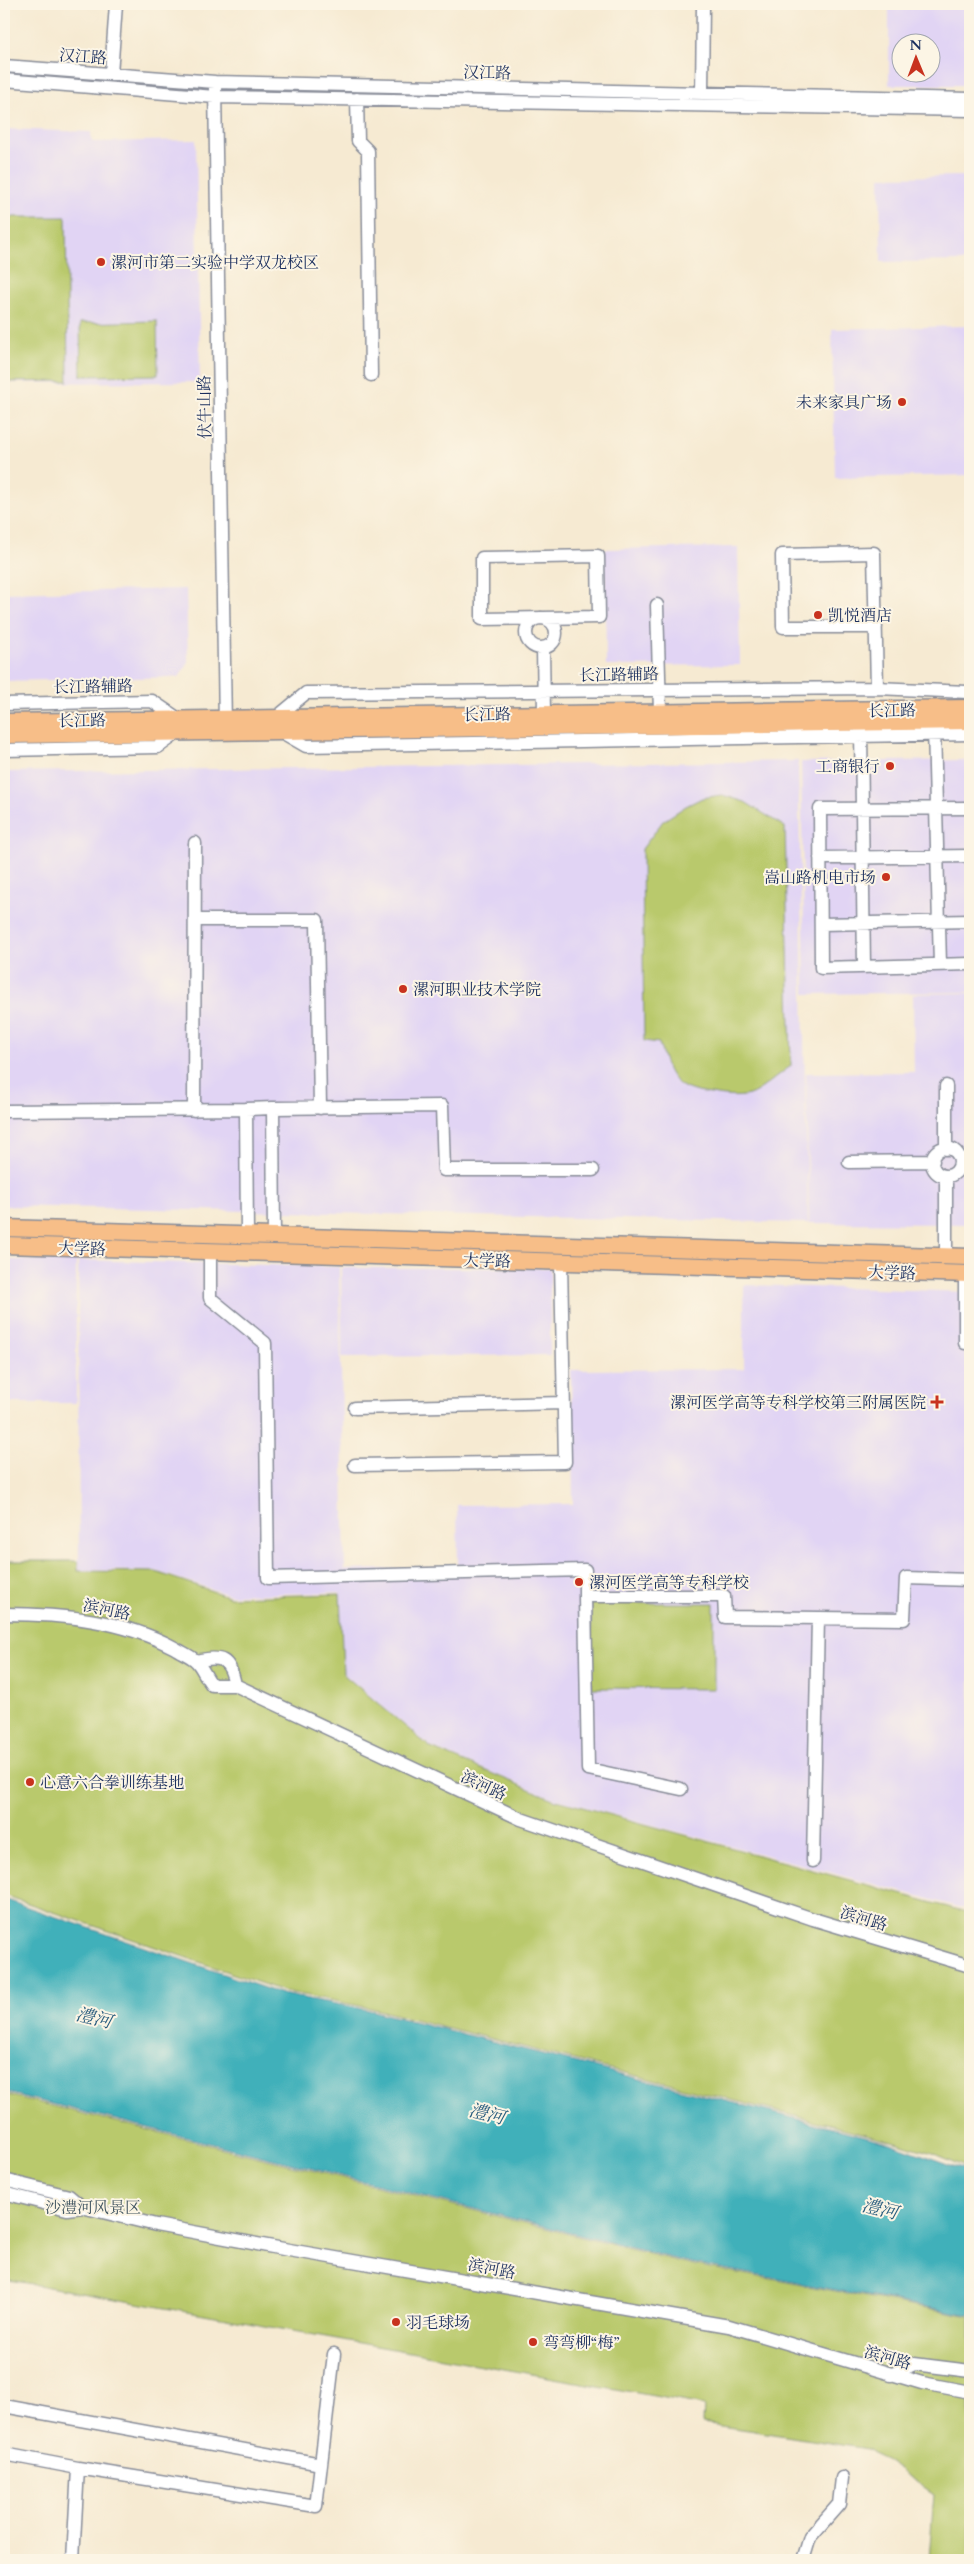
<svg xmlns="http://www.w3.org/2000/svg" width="974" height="2564" viewBox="0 0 974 2564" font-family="Cardo,'Noto Serif SC',serif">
<rect width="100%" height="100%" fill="#fcf5e5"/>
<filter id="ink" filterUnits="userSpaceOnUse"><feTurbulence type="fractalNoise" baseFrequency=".02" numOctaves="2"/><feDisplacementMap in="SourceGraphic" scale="10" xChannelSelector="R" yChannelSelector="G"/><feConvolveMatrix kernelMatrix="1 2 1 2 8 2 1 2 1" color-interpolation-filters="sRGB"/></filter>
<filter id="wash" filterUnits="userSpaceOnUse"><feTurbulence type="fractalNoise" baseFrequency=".0096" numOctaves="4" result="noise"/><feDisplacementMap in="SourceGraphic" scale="20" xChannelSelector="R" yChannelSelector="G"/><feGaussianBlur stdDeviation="1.12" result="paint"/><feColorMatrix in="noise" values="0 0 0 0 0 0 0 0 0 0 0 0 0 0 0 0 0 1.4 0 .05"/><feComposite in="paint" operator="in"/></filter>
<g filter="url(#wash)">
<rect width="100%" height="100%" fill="#f6ead2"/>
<path fill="#e1d4f4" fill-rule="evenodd" d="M889,4H970V85H889ZM902,42H932V72H902Z
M4,129L91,132L92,142L196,140L200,382L4,383Z
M970,176V261L881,262L880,177Z
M970,326V475L835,478L832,329Z
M738,547L740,665L606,666L605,549Z
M186,589L188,663L179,677L4,681V593Z
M970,760V992L805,994L801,762Z
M798,761L808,1223L4,1206V772Z
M970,993V1224L809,1223L806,1073L914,1072L913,994Z
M4,1260H76V1403H4Z
M78,1260L339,1267L345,1570L458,1567L457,1505L573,1504L571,1370L744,1369V1285L970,1292V1910L553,1798L431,1747L343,1673L340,1592L230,1595L156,1571L79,1570Z
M341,1268H550V1355L342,1357Z"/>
<path fill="#b9c96c" stroke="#6a7c65" d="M4,217H66L68,381L4,382Z
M157,321L158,375L81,376L80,323Z
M722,795L745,802L785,827L791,1066C780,1073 760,1092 749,1095C737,1098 723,1096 711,1094C673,1090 669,1077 659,1043L644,1041L642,849L663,821L686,806L702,798Z
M4,1561H78V1571L156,1572L230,1597L340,1594L343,1674L431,1748L553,1799L970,1913V2169L932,2153L885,2139L370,2008L283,1991L4,1895Z
M591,1603H714V1689L591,1688Z
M4,2094L694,2265L970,2316V2560H929L934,2494L868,2449L703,2423L704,2405L4,2279Z"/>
<path fill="#40b0ba" stroke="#2e708c" d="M4,1899L282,1994L369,2010L884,2141L970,2172V2315L692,2263L4,2092Z"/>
</g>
<g filter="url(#ink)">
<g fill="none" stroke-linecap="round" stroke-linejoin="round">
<g stroke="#888c98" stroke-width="15">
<path id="minor" d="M4,66L215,82L970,99
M111,74L116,4
M4,80L215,97L970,110
M215,88L225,726
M702,93L703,4
M357,99L358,141L368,151L371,375
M598,556L599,617L482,619V558Z
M657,605L660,712
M526 633a15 15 0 1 1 30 0a15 15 0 1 1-30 0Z
M876,627H783L782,555L874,553L877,688
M543,648L544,713
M4,704L152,701L177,718
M277,717L306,693L877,688L967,692L970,695
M934,727L940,965
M861,730L864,967
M280,731L306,746L970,734
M4,750L158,747L179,732
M970,808L820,809L821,968L970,964
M820,858L970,856
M195,920H317L320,1108
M821,924L970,921
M946,1086V1149
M246,1109L273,1108
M194,1110L195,843
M4,1111L246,1109L247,1234
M932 1162a14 14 0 1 1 28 0a14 14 0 1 1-28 0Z
M849,1162L933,1161
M946,1176V1256
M274,1235L273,1108L442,1106L444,1170H593
M210,1252V1298L265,1343L268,1578L585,1570V1596H724L725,1617L904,1619L906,1578L970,1580
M965,1343V1274
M355,1408L563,1403
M355,1465L565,1462L561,1262
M585,1596L588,1769L681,1789
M4,1614C62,1614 123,1620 175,1648C181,1652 189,1655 195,1660C202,1666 205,1677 212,1685H235L521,1819L813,1919L970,1966
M196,1661C221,1655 230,1658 235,1685
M813,1861L818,1618
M4,2180L69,2196L82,2207
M4,2193L67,2209L82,2207L156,2225L289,2250L729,2326L922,2383L970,2392
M891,2375L914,2364L970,2371
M4,2406L321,2464L316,2506L78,2468L73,2560
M4,2454L78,2468
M321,2464L334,2354
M803,2560L810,2537L839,2504L842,2478"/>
</g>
<g stroke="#888c98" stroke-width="19">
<path id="major" d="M4,722L970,708
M4,735L970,721
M4,1228L970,1257
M4,1245L970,1274"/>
</g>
<use href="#minor" stroke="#fff" stroke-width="12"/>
<use href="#major" stroke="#f7be88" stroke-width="16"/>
</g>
</g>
<g fill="#c8321e" stroke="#fcf5e5" stroke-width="2">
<circle cx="101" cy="262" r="5"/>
<circle cx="902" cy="402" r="5"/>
<circle cx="818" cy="615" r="5"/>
<circle cx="890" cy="766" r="5"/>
<circle cx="886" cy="877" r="5"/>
<circle cx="403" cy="989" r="5"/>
<path d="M934.5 1394.5h5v5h5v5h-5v5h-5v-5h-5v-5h5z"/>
<circle cx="579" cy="1582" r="5"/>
<circle cx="30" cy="1782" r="5"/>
<circle cx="396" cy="2322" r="5"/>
<circle cx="533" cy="2342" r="5"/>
</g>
<g text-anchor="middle" stroke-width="4" stroke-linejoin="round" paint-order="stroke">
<g font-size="16" fill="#1b2f5e" stroke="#fcf5e5">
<text transform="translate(83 56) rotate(4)" y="6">汉江路</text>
<text transform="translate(487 72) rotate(1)" y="6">汉江路</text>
<text transform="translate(204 407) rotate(-91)" y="6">伏牛山路</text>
<text transform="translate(619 674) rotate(-1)" y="6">长江路辅路</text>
<text transform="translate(93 686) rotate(-1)" y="6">长江路辅路</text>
<text transform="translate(892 710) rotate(-1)" y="6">长江路</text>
<text transform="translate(487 714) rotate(-1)" y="6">长江路</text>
<text transform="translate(82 720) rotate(-1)" y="6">长江路</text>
<text transform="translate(82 1248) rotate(2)" y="6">大学路</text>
<text transform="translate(487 1260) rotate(2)" y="6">大学路</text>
<text transform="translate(892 1272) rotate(2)" y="6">大学路</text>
<text transform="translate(107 1609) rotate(12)" y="6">滨河路</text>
<text transform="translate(484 1785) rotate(25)" y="6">滨河路</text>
<text transform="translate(864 1918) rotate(17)" y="6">滨河路</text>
<text transform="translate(492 2268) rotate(11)" y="6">滨河路</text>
<text transform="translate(888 2357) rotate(16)" y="6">滨河路</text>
</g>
<g font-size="16" fill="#1b2f5e" stroke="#fcf5e5" text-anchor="start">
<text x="111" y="268">漯河市第二实验中学双龙校区</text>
<text x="892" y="408" text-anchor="end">未来家具广场</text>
<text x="828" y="621">凯悦酒店</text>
<text x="880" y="772" text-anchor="end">工商银行</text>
<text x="876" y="883" text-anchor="end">嵩山路机电市场</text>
<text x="413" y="995">漯河职业技术学院</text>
<text x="926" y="1408" text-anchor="end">漯河医学高等专科学校第三附属医院</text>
<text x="589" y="1588">漯河医学高等专科学校</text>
<text x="40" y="1788">心意六合拳训练基地</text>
<text x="406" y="2328">羽毛球场</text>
<text x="543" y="2348">弯弯柳“梅”</text>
</g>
<g font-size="16" fill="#425662" stroke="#fcf5e5">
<text x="93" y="2213">沙澧河风景区</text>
</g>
<g font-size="18" font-style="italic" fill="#285c7e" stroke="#fcf5e5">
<text transform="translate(94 2018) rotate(14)" y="6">澧河</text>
<text transform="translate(487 2114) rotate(14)" y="6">澧河</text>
<text transform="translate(880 2209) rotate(14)" y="6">澧河</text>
</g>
</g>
<rect width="974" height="2564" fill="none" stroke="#fcf5e5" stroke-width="20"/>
<g transform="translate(916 58) rotate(359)"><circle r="24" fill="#fcf5e5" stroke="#a2a6af"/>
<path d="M0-4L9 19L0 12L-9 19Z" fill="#c8321e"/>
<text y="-8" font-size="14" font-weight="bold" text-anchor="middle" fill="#1b2f5e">N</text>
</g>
</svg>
